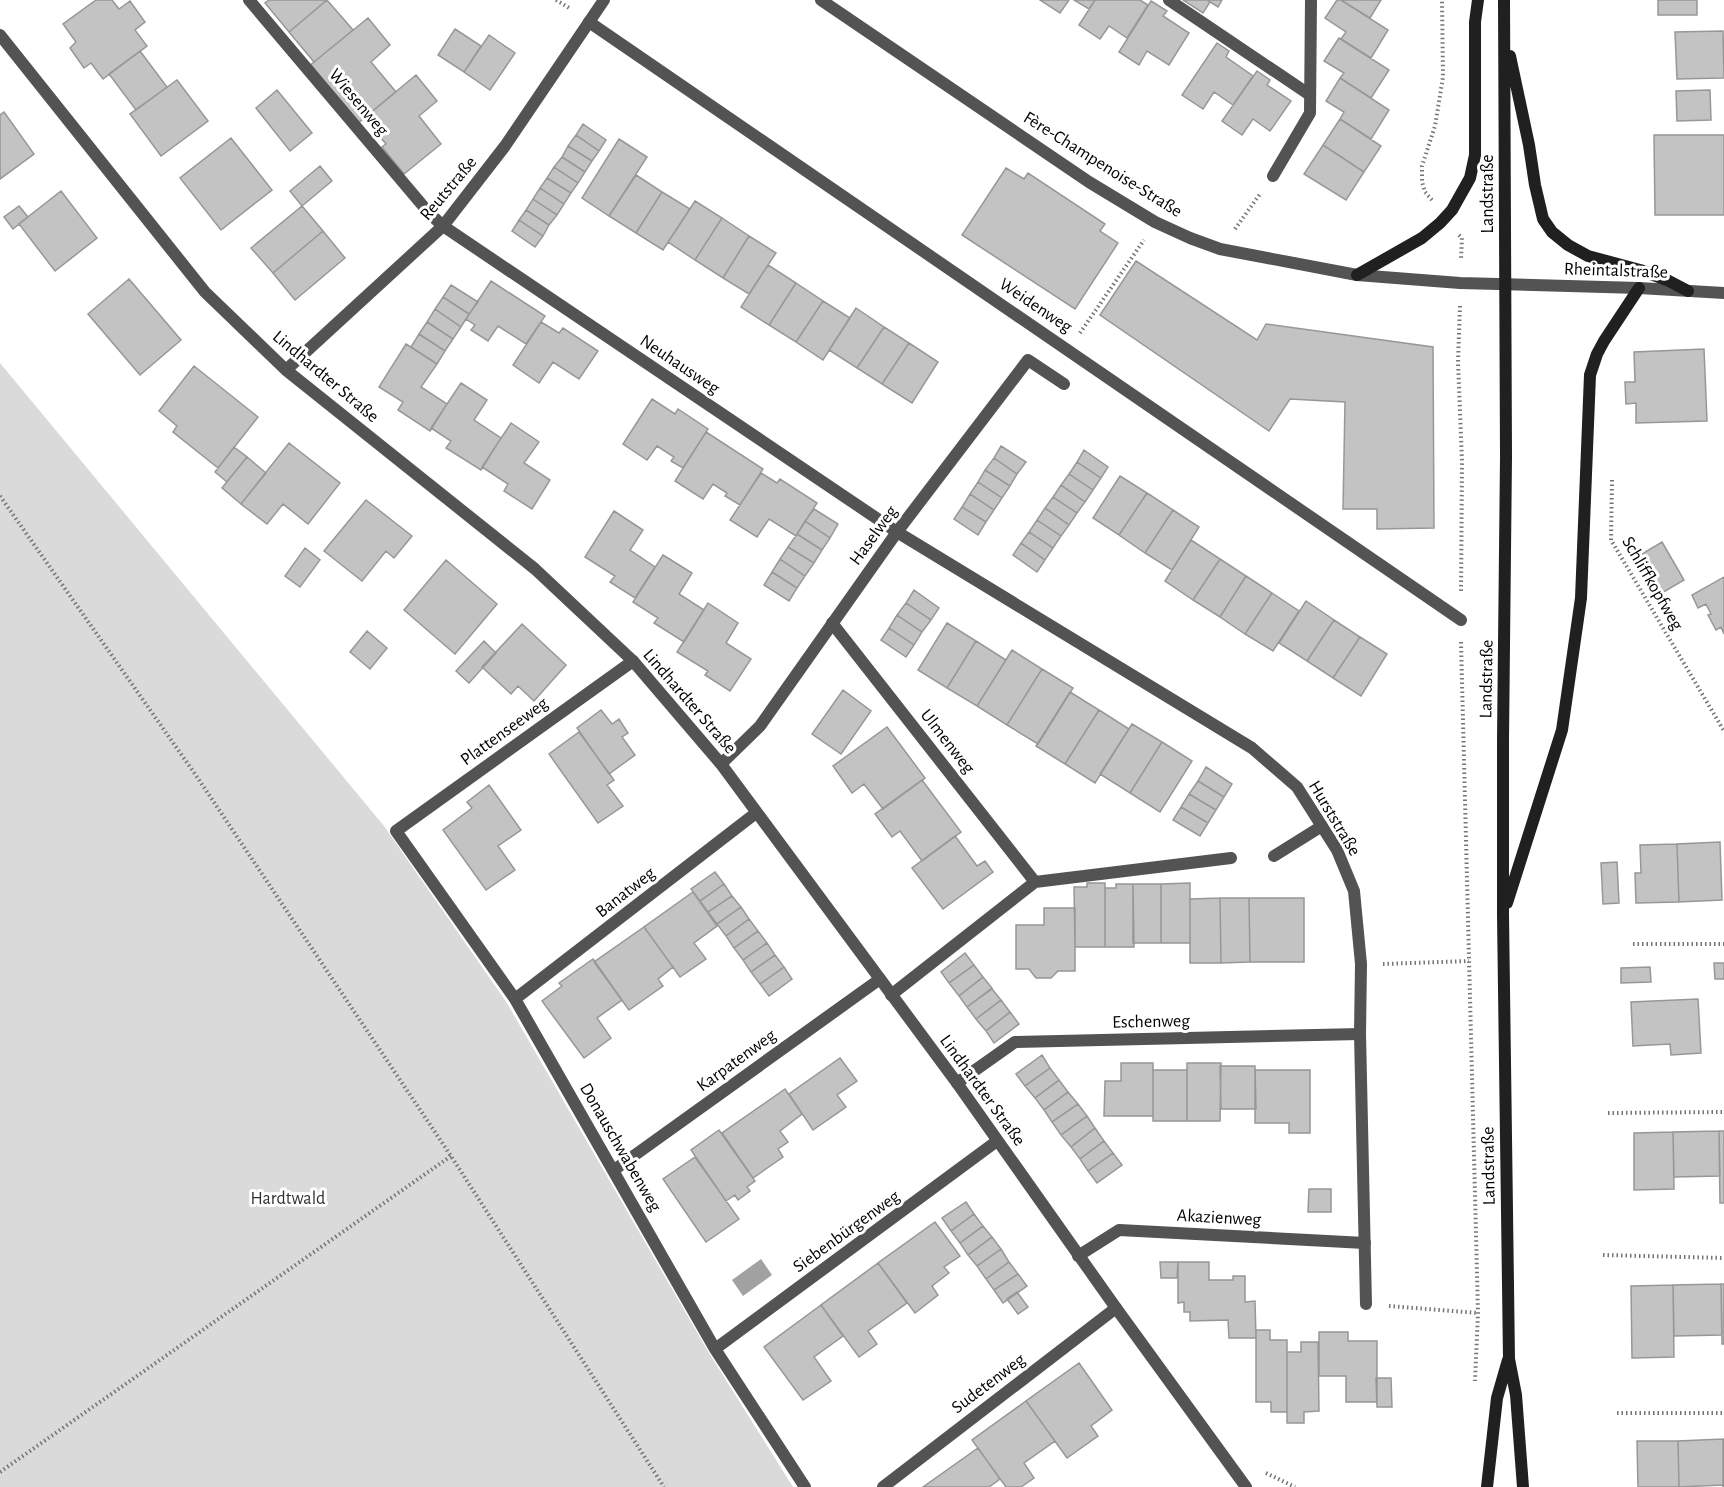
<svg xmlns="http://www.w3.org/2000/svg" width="1724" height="1487" viewBox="0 0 1724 1487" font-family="'Alegreya Sans',sans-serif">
<rect width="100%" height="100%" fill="#fff"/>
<path fill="#dadada" d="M0,363L384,826L507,1003L709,1353L793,1487H0Z"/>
<path fill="#a1a1a1" d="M761,1259L772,1275L743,1296L732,1280Z"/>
<path fill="#c3c3c3" stroke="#979797" stroke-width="1.5" d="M96,0H112L119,9L130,1L145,22L135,30L147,46L103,79L91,63L84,68L70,48L76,42L63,24Z
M269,0H327L289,32L265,3Z
M327,0L353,30L314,62L289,32Z
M1040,0H1069L1060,13Z
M1074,0H1095L1089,9Z
M1095,0H1140L1148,5L1127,38L1109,26L1100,39L1079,25Z
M1183,0H1207L1210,2L1203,13Z
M1207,0H1222L1218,7Z
M1337,0H1341L1388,30L1371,58L1341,39L1346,32L1325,18Z
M1341,0H1381L1370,18Z
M1658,0H1697V15H1658Z
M1151,1L1167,11L1163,16L1189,33L1169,65L1147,51L1139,65L1119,52Z
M368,18L390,45L371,62L396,92L357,124L309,66Z
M455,29L481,46L464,72L438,55Z
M1723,31L1724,78L1677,79L1675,32Z
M489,35L515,53L490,90L464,72Z
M1339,38L1389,70L1371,98L1340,78L1344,73L1324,61Z
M1217,43L1229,51L1226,57L1253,76L1233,105L1214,92L1203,109L1182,95Z
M140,51L167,87L136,110L109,74Z
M1257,71L1270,80L1267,85L1291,101L1270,131L1253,119L1242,135L1222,121Z
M416,75L437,101L419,116L441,144L404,174L382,147L386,144L364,118Z
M1340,78L1389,110L1371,139L1340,119L1344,112L1326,101Z
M177,80L208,121L161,156L130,114Z
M277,90L312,133L290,151L256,108Z
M1710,90L1711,120L1677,121L1676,91Z
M4,112L34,154L0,179V115Z
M1340,119L1381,146L1364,172L1323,145Z
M583,124L606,140L599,151L576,135Z
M576,135L599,151L592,161L568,146Z
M1654,135H1724V215H1655Z
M231,138L272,190L221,230L180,178Z
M619,139L647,157L609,216L582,198Z
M1323,145L1364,172L1346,200L1304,174Z
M568,146L592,161L585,172L562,157Z
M562,157L585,172L578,183L554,167Z
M320,166L332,181L302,206L290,191Z
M554,167L578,183L571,193L547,178Z
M1006,168L1024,179L1028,173L1105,224L1100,231L1118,243L1075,309L962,235Z
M636,175L662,192L636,233L609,216Z
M547,178L571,193L564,204L540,188Z
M540,188L564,204L557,215L533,199Z
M61,191L97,238L55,271L19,224Z
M662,192L690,209L663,250L636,233Z
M533,199L557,215L549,225L526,210Z
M695,201L722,218L695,260L668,242Z
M19,206L28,217L13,229L4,217Z
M302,206L323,231L273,273L251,248Z
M526,210L549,225L543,236L519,220Z
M722,218L749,236L723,278L695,260Z
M519,220L543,236L535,247L512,231Z
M323,231L345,258L295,300L273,273Z
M749,236L776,253L749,294L723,278Z
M1136,261L1257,340L1266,324L1433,347L1434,528L1377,529V509H1343L1345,402L1290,399L1269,431L1100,315Z
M768,265L796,283L769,325L741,307Z
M129,279L181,340L140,375L88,314Z
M491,281L545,316L526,344L498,326L488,341L471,330L475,325L466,319Z
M796,283L823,301L796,342L769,325Z
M451,285L478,302L469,314L443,297Z
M443,297L469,314L461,327L435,309Z
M823,301L850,318L823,360L796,342Z
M856,308L884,327L857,368L829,350Z
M435,309L461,327L453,339L427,322Z
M427,322L453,339L445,351L419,334Z
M541,322L559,333L563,328L598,351L579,379L553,362L539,383L513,365Z
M884,327L909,343L882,384L857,368Z
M419,334L445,351L437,364L411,347Z
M909,343L938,362L912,403L882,384Z
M406,344L437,364L421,387L447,404L430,431L398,410L403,402L379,387Z
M1704,349L1707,421L1636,423V403L1626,404L1625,382H1635L1634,352Z
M194,366L258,417L218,468L173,432L177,426L159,411Z
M461,383L487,400L474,420L501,438L481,470L446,448L451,441L431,428Z
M652,399L675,414L678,409L708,429L683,468L671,461L674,457L657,446L647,460L623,444Z
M511,423L539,442L524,463L550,480L532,509L504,491L508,484L482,467Z
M706,432L763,469L740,505L725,496L727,493L713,484L703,499L675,481Z
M289,443L340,483L308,524L283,504L267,524L241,504Z
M1001,446L1026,462L1017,474L994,458Z
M234,447L247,457L227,482L215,472Z
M1084,450L1108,467L1101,478L1077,462Z
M247,457L266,473L241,504L222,488Z
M994,458L1017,474L1010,486L985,470Z
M1077,462L1101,478L1093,490L1069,474Z
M985,470L1010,486L1002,498L978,482Z
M761,473L777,483L780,479L817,503L796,536L769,519L757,537L730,520Z
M1069,474L1093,490L1085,502L1061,485Z
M1120,476L1147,493L1119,535L1093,518Z
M978,482L1002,498L994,510L970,494Z
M1061,485L1085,502L1077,513L1053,497Z
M1147,493L1173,510L1145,553L1119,535Z
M970,494L994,510L986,522L962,507Z
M1053,497L1077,513L1069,525L1045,508Z
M366,500L412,536L394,558L386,551L362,581L324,551Z
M962,507L986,522L978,535L954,519Z
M1045,508L1069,525L1061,536L1037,520Z
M814,509L838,524L830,538L805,521Z
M1173,510L1199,527L1172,570L1145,553Z
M614,511L643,530L630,550L655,567L635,598L610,582L615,576L585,557Z
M1037,520L1061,536L1053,548L1029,532Z
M805,521L830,538L822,550L797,534Z
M1029,532L1053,548L1045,560L1021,543Z
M797,534L822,550L814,563L788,547Z
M1191,540L1220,559L1193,600L1165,581Z
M1662,542L1684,580L1657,596L1635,558Z
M1021,543L1045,560L1037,572L1013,555Z
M788,547L814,563L805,576L780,559Z
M305,548L320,560L300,587L285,576Z
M663,555L692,573L679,594L704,610L684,642L654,623L658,618L633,602Z
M780,559L805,576L797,588L772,572Z
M1220,559L1246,576L1220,617L1193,600Z
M446,560L497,604L455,654L404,610Z
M772,572L797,588L789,601L764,585Z
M1246,576L1272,593L1245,634L1220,617Z
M1724,577V634L1721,627L1716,630L1708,615L1711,614L1706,604L1698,608L1692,595Z
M914,590L939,608L931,620L906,603Z
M1272,593L1299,611L1273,651L1245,634Z
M1306,601L1334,620L1307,661L1279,643Z
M708,603L738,623L726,643L751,659L730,691L705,675L708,671L677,652Z
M906,603L931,620L922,632L897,615Z
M897,615L922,632L914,645L889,628Z
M1334,620L1360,637L1333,678L1307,661Z
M947,623L976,641L947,688L918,670Z
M522,624L566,665L534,701L518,686L511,694L482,667Z
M889,628L914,645L906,657L881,640Z
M367,631L387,648L370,669L350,652Z
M1360,637L1387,654L1361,696L1333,678Z
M484,641L496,653L469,683L456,671Z
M976,641L1006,660L977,706L947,688Z
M1012,650L1042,669L1007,725L977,706Z
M1042,669L1073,688L1038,744L1007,725Z
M843,690L871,711L841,754L812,734Z
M1070,692L1099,710L1065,764L1036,746Z
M601,710L612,724L619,719L628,733L622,737L635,755L609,774L577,728Z
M1099,710L1129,729L1095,783L1065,764Z
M1132,724L1162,742L1130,793L1100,774Z
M887,727L925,778L883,809L864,784L852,793L833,766Z
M579,732L614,780L607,785L623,806L598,823L549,754Z
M1162,742L1192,761L1160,812L1130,793Z
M1206,767L1232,784L1224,797L1198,781Z
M922,780L961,832L922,861L900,831L892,837L875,814Z
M1198,781L1224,797L1216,810L1189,794Z
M489,785L521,830L498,846L515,870L486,890L443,830L472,808L467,802Z
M1189,794L1216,810L1208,823L1181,807Z
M1181,807L1208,823L1200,836L1173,820Z
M955,836L977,866L985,861L993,872L943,909L912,868Z
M1720,842L1722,900L1679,902L1677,844Z
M1677,844L1679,902L1636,903L1635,873H1641L1640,845Z
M1617,862L1619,903L1603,904L1601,863Z
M715,872L724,884L700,901L691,889Z
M1087,883H1105V947H1075L1074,887H1087Z
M1190,883V943H1161V884Z
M724,884L732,896L708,912L700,901Z
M1116,884H1133L1134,947H1105V888H1116Z
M1133,884H1161V943H1133Z
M693,892L717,926L694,943L706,959L680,977L644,927Z
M732,896L741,907L717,924L708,912Z
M1220,898L1221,963H1190V899Z
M1220,898H1249L1250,962L1221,963Z
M1249,898H1304V962H1250Z
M741,907L749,919L726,936L717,924Z
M1044,908H1075V971H1058L1051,978H1036L1029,969H1016V925H1044Z
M749,919L758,931L734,948L726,936Z
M644,927L673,967L658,979L663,986L629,1010L594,962Z
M758,931L767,943L743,960L734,948Z
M767,943L775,955L751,972L743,960Z
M965,953L974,965L949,983L941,972Z
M775,955L784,967L760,984L751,972Z
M593,959L622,1000L597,1018L611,1038L584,1058L542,1001L562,986L559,983Z
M1714,963H1724V979H1715Z
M974,965L983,977L959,996L949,983Z
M784,967L792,979L769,996L760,984Z
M1650,967L1651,982L1621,983V968Z
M983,977L992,988L967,1007L959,996Z
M992,989L1001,1000L976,1019L967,1007Z
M1698,999L1701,1053L1671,1055L1670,1044L1633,1046L1631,1002Z
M1001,1000L1010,1012L986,1031L976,1019Z
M1010,1012L1019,1024L994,1043L986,1031Z
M1042,1055L1050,1068L1025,1086L1016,1074Z
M840,1058L857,1081L837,1095L846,1107L813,1130L789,1094Z
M1121,1063H1153V1116H1104L1105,1081H1121Z
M1187,1063H1221L1220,1121H1187Z
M1220,1066H1255L1256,1109H1221Z
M1050,1068L1059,1080L1035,1098L1025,1086Z
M1153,1070H1187V1121H1153Z
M1255,1070H1310V1133H1289V1123H1255Z
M1059,1080L1068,1092L1044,1110L1035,1098Z
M785,1089L802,1114L780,1131L788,1142L778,1149L783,1157L753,1178L722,1133Z
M1068,1092L1078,1104L1052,1122L1044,1110Z
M1078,1104L1087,1116L1061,1135L1052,1122Z
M1087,1116L1095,1128L1071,1147L1061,1135Z
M1095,1128L1104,1141L1080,1159L1071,1147Z
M719,1130L755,1181L747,1187L750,1191L738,1200L735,1195L726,1201L691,1150Z
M1719,1131H1724V1203H1720Z
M1719,1131L1720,1176L1674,1177L1673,1132Z
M1673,1132L1674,1189L1634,1190V1133Z
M1104,1141L1113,1153L1088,1171L1080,1159Z
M1113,1153L1122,1165L1097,1183L1088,1171Z
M695,1157L739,1219L706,1242L663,1179Z
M1309,1189H1331V1212H1308Z
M966,1202L974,1214L951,1231L942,1218Z
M974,1214L983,1226L960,1243L951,1231Z
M935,1222L960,1256L944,1267L949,1273L932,1286L938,1295L915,1313L878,1263Z
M983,1226L992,1237L968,1255L960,1243Z
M992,1237L1001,1249L977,1266L968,1255Z
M1001,1249L1009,1262L986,1279L977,1266Z
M1009,1262L1018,1274L994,1290L986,1279Z
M1160,1262H1178L1177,1278H1161Z
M1178,1262H1209V1280H1233V1276H1245V1302L1255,1301L1256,1338H1229L1228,1320L1190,1321V1312H1184V1302L1178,1303Z
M878,1263L907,1303L868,1331L877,1344L859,1357L821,1305Z
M1018,1274L1027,1286L1003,1303L994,1290Z
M1721,1284H1724V1344H1722Z
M1721,1284L1722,1335L1674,1336L1673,1285Z
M1673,1285L1674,1357L1632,1358L1631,1286Z
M1017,1292L1028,1307L1018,1314L1007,1299Z
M821,1305L843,1336L814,1357L831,1381L803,1400L764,1347Z
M1256,1330H1270V1340H1287V1412H1271V1402H1256Z
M1319,1332H1348V1341H1377V1402H1346V1376H1319Z
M1301,1342H1318L1319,1411L1304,1412V1423H1287V1352H1301Z
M1079,1363L1112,1410L1091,1426L1098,1436L1067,1458L1026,1401Z
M1376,1378H1391L1392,1407H1377Z
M1026,1401L1055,1441L1024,1463L1034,1478L1021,1487H1006L972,1440Z
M1723,1439H1724V1487H1723Z
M1723,1439V1485L1679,1487L1678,1441Z
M1637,1441H1678L1679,1487H1638Z
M978,1448L1000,1479L989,1487H923Z"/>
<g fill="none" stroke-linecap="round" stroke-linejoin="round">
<path stroke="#757575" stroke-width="4" stroke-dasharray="1.5 3" stroke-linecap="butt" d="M556,0L571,9
M1432,200L1425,192L1422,182V166L1435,126L1443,77L1442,0
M1235,229L1260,194
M1459,235L1462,238L1461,259
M1460,306L1458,362L1462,461L1461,592
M1080,333L1144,240
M1612,480L1611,540L1724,731
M0,496L195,774L451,1156L664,1487
M1461,642L1478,1313L1475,1381
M1633,944H1724
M1383,964L1469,961
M1608,1113L1724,1112
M1603,1255L1724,1258
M1389,1306L1478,1313
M1617,1413H1724
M0,1472L451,1156
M1266,1473L1295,1487"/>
<path stroke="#535353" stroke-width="12" d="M1169,0L1310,95
M589,22L1461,620
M1273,176L1310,113L1311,0
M443,226L897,532
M832,623L1035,882L891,995
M633,661L396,831L515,999L715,1349L805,1487
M1274,856L1322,826
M1035,882L1231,858
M515,999L756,813
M957,1083L1015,1042L1360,1034
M614,1170L880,979
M1078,1256L1119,1230L1365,1243
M715,1349L997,1141
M883,1487L1116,1308"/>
<path stroke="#535353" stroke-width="12" d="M249,0L429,213L443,226
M821,0L1089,182L1155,222L1190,238L1220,249L1357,275L1460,283L1639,288L1724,293
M0,35L205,292L286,370L535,569L633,661L721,764L957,1083L1116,1308L1246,1487
M286,370L443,226L505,146L604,0
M897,532L1252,748L1297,787L1337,850L1354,891L1361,964L1360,1034L1366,1304
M721,764L760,726L897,532L1028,360L1064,384"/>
<path stroke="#202020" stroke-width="12" d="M1504,0L1506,457L1503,740V915L1509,1359L1516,1395L1523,1487
M1510,56L1529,145L1535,185L1543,219L1552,232L1568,245L1588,256L1640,270L1667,280L1688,291
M1357,275L1422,238L1440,223L1452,210L1470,178L1475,155V22L1478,0
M1507,903L1562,730L1581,598L1590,375L1597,354L1604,341L1639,288
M1487,1487L1497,1398L1508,1360"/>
</g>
<g text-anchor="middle" stroke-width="6" stroke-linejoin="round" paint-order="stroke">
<g font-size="18" fill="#000" stroke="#fff">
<text transform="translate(359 102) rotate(50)" y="6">Wiesenweg</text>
<text transform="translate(1103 164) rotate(32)" y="6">Fère-Champenoise-Straße</text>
<text transform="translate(448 188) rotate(-50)" y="6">Reutstraße</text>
<text transform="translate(1487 194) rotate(-90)" y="6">Landstraße</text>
<text transform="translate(1616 270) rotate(2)" y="6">Rheintalstraße</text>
<text transform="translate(1036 305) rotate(34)" y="6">Weidenweg</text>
<text transform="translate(680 364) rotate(34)" y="6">Neuhausweg</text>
<text transform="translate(326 376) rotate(40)" y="6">Lindhardter Straße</text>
<text transform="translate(873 535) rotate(-54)" y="6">Haselweg</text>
<text transform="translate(1653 583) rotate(60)" y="6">Schliffkopfweg</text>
<text transform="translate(1486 679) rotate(-89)" y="6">Landstraße</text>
<text transform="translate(690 701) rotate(49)" y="6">Lindhardter Straße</text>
<text transform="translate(504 731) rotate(-36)" y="6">Plattenseeweg</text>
<text transform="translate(948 741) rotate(52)" y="6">Ulmenweg</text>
<text transform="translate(1335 818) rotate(59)" y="6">Hurststraße</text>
<text transform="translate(625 892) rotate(-38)" y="6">Banatweg</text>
<text transform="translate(1151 1021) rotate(-1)" y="6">Eschenweg</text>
<text transform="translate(736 1060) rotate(-36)" y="6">Karpatenweg</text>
<text transform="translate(983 1090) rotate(54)" y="6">Lindhardter Straße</text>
<text transform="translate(621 1147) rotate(60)" y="6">Donauschwabenweg</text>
<text transform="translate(1488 1166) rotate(-91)" y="6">Landstraße</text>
<text transform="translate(1219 1217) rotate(3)" y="6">Akazienweg</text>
<text transform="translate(846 1231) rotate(-36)" y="6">Siebenbürgenweg</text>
<text transform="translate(988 1383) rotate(-37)" y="6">Sudetenweg</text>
</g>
<g font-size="18" fill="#313131" stroke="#fff">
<text x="288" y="1204">Hardtwald</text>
</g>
</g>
</svg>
